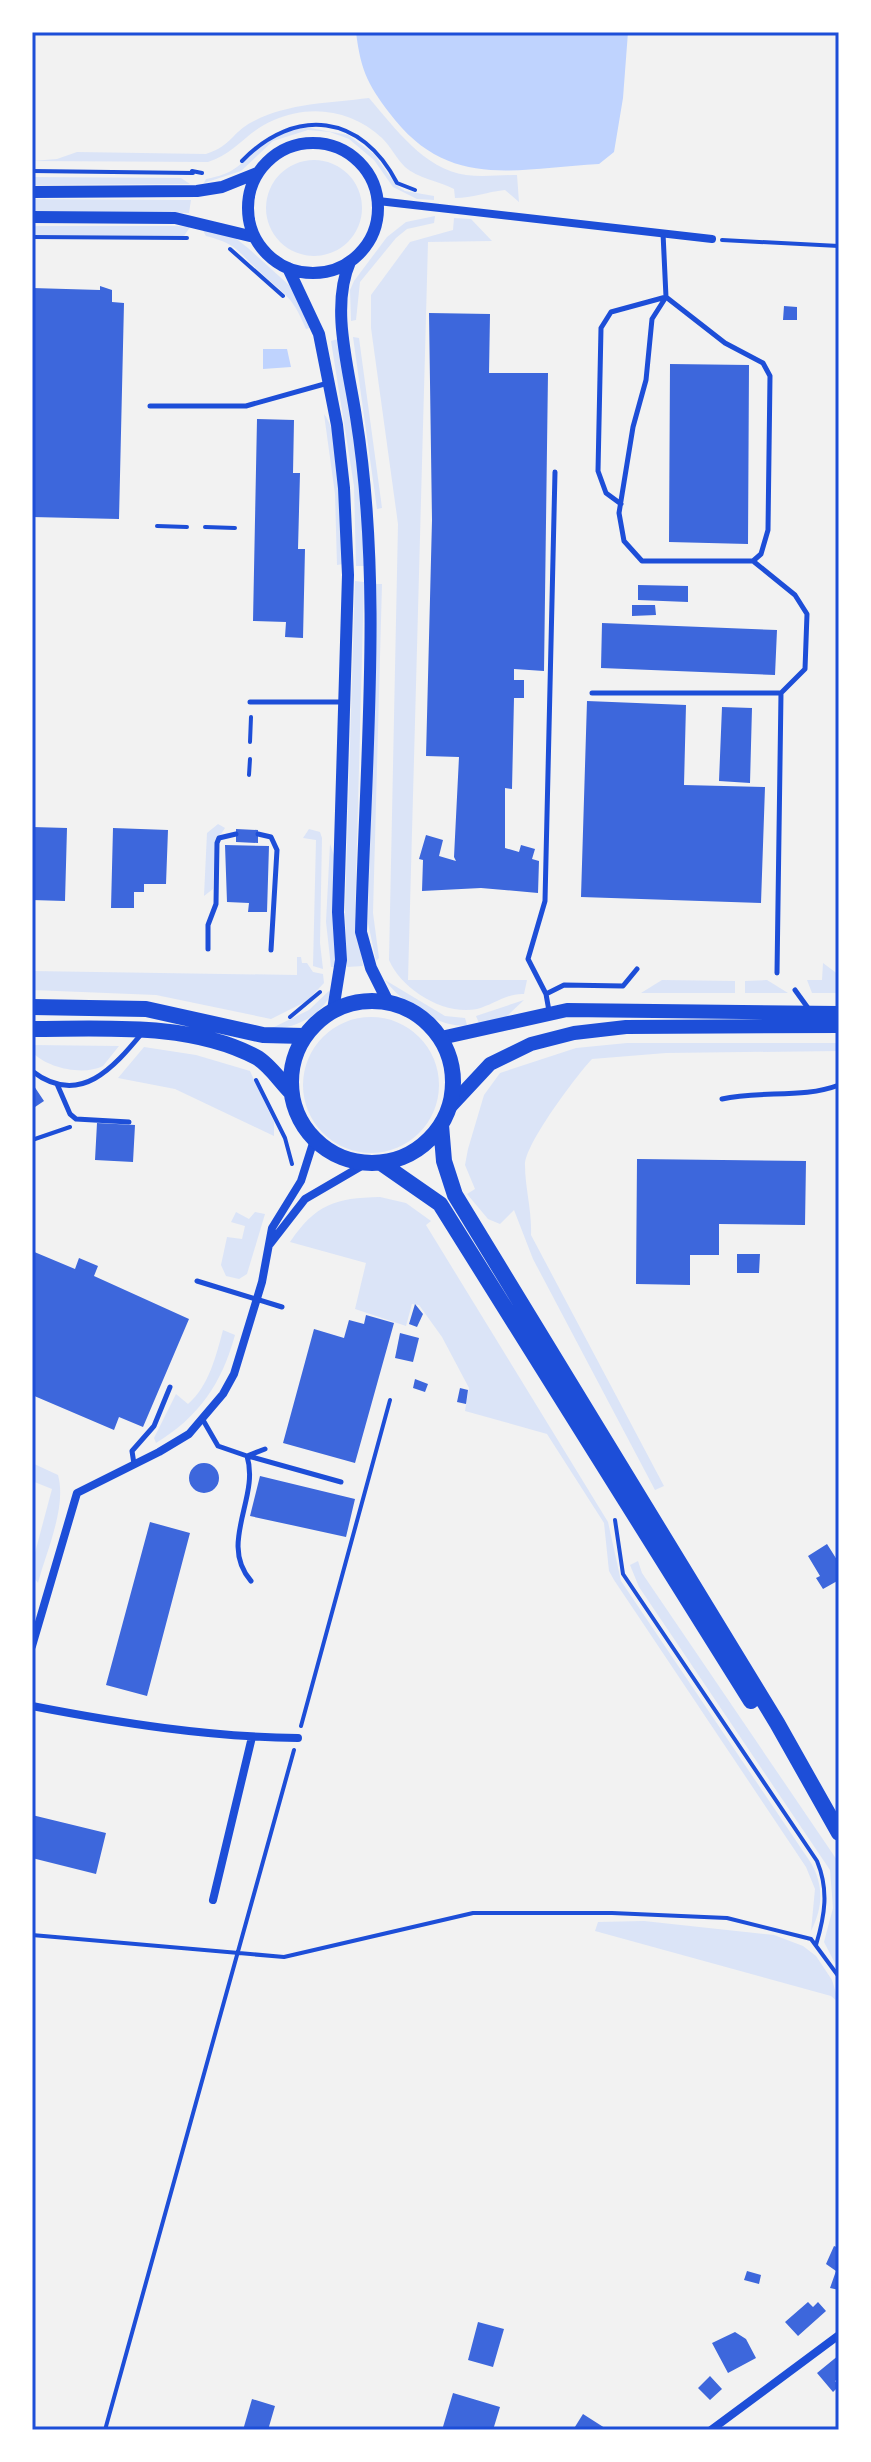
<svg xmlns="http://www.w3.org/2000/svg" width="871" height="2462" viewBox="0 0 871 2462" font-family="'PT Sans',sans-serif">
<rect width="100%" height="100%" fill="#f2f2f2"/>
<path fill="#dbe4f7" d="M369,98C395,128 424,169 466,175C482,177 500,175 517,175L519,202L505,190C486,192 473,198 455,198L454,189C439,181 417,178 405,167C396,158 391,147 382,138C352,110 311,104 274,120C248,130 235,154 208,162L32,161L57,159L77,152L206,154C233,145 231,133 252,122C287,103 330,103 369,98Z
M305,127L348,135L374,154L396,185L405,191L434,196V200L417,199L393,187L374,160L349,139L330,132L308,130L273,141L241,171L204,183L206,179C239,173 240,162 264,143C276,134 291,131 305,127Z
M266 208a48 48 0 1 1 96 0a48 48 0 1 1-96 0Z
M32,177L181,178L190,184L32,185Z
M32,199L181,200H191L189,213L32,211Z
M435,216L434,223L407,229L396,238L360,282L356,320L351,321L350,290L354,281L387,237L406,222Z
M454,218L471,219L492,241L428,242L408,980H527L524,994C507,993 493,1005 477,1009C444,1016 401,989 389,960L398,524L371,328V295L410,242L453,230Z
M37,226H177L190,227L184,236L32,235V227Z
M202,229L234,237L248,248L290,286L313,327L306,329C291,293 284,295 258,270C236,250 237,244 206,236Z
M353,337L359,338L382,508L377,509Z
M338,339L362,487L364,566H356L354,486L331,341Z
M324,414C345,441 342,529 343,564L337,565L335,494Z
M355,581L364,582L355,916L363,966L347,967L345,911Z
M376,584H382L373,913L379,958L376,961L368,923Z
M218,824L225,828L215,843L213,889L204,896L207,833Z
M309,829L320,832L322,838L320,943L323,969L313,966L316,840L303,838Z
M330,844L334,855L337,967H331L326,922Z
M297,957H301L302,963H307L313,972L323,974L324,983L307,1001L271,1019L156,995L32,990V971L297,975Z
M823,963L839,975V993H812L807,980H822Z
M385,980L445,1016L465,1018L467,1025C441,1030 399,1000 385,980Z
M662,980L735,981V993H641Z
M767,980L788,993H745V981Z
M335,985C326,1013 298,1029 270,1029L309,1010Z
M524,1000L506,1017L479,1023L476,1016Z
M303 1085a68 68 0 1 1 136 0a68 68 0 1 1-136 0Z
M627,1043H839V1051L666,1053L592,1059C576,1076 525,1144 525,1165C525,1188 532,1210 531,1235L664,1486L655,1490L533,1259L514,1210L500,1224L488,1219L467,1194L475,1189L465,1165L468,1149L484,1095L500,1073L576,1048Z
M32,1045L119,1046L103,1066C83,1076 47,1068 32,1052Z
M144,1047L196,1055L250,1071L274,1122V1136L175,1089L118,1078Z
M380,1197L406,1203L431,1221L426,1225L608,1522L621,1581L811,1863C824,1886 823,1907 811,1931L815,1889L806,1867L614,1580L609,1571L604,1523L547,1434L465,1411L469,1388L442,1337L419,1305L412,1304L406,1326L355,1309L366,1263L290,1242C316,1204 335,1198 380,1197Z
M236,1212L249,1219L255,1212L265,1214L247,1274L239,1279L226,1276L221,1265L227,1237L242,1239L245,1226L231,1222Z
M223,1330L235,1335C222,1383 199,1417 156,1443L154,1438L176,1394L188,1404C209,1386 216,1356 223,1330Z
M32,1463L58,1475C67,1507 46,1552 38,1583L32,1575V1564L52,1489L32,1481Z
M638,1561L642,1573L839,1863V1971L824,1942L833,1908L830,1870L639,1587L630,1565Z
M644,1921L774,1935L803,1946L816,1956L832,1980L839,2003L831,1996L595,1931L598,1922Z"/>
<path fill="#bfd3fe" d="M356,32H628L623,98L614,152L599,164C519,168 452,190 395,120C369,87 361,73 356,32Z
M263,349H287L291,367L263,369Z"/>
<path fill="#3d67dc" d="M100,286L112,290V302L124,303L119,519L32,517V288L100,290Z
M784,306L797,307V320H783Z
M429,313L490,314L489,373H548L544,671L514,669V680H524V698H514L512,789L505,788V848L519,852L521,845L535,849L532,859L539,861L538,893L481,888L422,891L423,860L419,859L426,835L443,840L439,856L456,861L454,857L459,757L426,756L432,520Z
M670,364L749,365L748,544L669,542Z
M257,419L294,420L293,473H300L298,549H305L303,638L285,637L286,622L253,621Z
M638,585L688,586V602L638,600Z
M632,605H655L656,615L632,616Z
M602,623L777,630L775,675L601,668Z
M587,701L686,705L684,785L765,787L761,903L581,897Z
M722,707L752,708L750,783L719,781Z
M32,827L67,828L65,901L32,900Z
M113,828L168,830L166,884H144V892H134V908H111Z
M236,829L258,830V843L236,842Z
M225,845L269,846L267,912H248L249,903L227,902Z
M32,1083L44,1101L32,1109Z
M97,1123L135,1125L133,1162L95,1160Z
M637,1159L806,1161L805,1225L719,1224V1255H690V1285L636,1284Z
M32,1251L75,1269L79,1258L98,1266L94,1276L189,1319L143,1427L119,1417L114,1430L32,1395Z
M737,1254H760L759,1273H737Z
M415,1304L423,1314L417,1327L409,1324Z
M366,1315L394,1323L355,1463L283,1443L314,1329L344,1338L349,1320L364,1324Z
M400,1333L419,1338L413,1362L395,1358Z
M415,1379L428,1384L425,1392L413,1388Z
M460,1388L468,1390L466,1404L457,1402Z
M189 1478a15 15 0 1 1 30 0a15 15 0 1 1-30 0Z
M260,1476L355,1499L346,1537L250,1516Z
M150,1522L190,1533L147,1696L106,1685Z
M827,1544L839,1563V1580L823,1589L816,1578L820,1576L808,1556Z
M32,1815L106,1833L96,1874L32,1858Z
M834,2246L839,2248V2290L830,2288L836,2271L826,2264Z
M747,2271L761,2275L759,2284L744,2280Z
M808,2302L813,2307L818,2302L826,2311L798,2336L785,2322Z
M478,2322L504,2329L493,2367L468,2360Z
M735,2332L746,2339L756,2358L728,2373L712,2343Z
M839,2355V2378L835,2381L839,2386L833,2392L817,2373Z
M710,2376L722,2389L710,2400L698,2388Z
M453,2393L500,2407L493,2430H442Z
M252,2399L275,2406L268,2430H243Z
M583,2414L608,2430H573Z"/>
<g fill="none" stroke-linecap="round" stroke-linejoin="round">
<path stroke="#1d4ed8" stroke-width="4" d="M242,161C295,106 362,114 397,183L415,190
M32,171L193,173
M192,171L202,173
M32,237L187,238
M722,240L839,246
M230,249L283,296
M157,526L187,527
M205,527L235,528
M250,742L251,717
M249,775L250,759
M290,1017L320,992
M256,1080L285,1138L292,1164
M32,1140L70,1127
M615,1520L623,1574L817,1861C829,1890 825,1915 816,1945
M301,1726L390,1400
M32,1935L284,1957L473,1913H612L727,1918L811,1939L839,1977
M105,2430L294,1750"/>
<path stroke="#1d4ed8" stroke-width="5" d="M150,406H246L328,383
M621,504L606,493L598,471L601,328L611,312L666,297L725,343L763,363L770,376L768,530L761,554L753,561
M592,693H781L805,669L807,614L795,595L753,561H642L624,541L619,513L633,427L646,380L652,319L666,297L663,233
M250,702H342
M258,834L271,837L277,850L271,950
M208,949V925L216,904L217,843L219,838L236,834
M777,973L781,693
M795,990L808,1008
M546,994L564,985L623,986L637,969
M549,1011L546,994L528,959L545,901L555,472
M32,1071C80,1108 114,1067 143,1032
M57,1084L70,1114L76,1119L129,1122
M722,1099C760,1090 803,1099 839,1085
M197,1281L282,1307
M203,1420L218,1446L247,1456L265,1449
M247,1456C260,1498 218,1543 251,1581
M248,1456L341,1482
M134,1464L132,1451L154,1426L170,1387"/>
<path stroke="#1d4ed8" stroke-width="8" d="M378,201L712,239
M270,1244L305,1199L365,1164
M32,1646L77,1493L159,1452L189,1434L223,1394L234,1374L262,1282L272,1228L301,1181L314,1140
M32,1706C120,1723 208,1737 298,1738
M213,1900L252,1737
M711,2430L839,2335"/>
<path stroke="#1d4ed8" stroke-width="12" d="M248 208a65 65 0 1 1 130 0a65 65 0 1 1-130 0Z
M32,192L197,191L222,187L257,173
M32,217L175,218L254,237
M350,262C330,307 349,369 356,417C383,585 365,762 361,932L371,968L388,1002
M288,268L319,334L337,425L344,488L348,575L338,912L341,960L333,1010"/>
<path stroke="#1d4ed8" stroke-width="14" d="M441,1038L567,1010L839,1013
M449,1108L490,1064L531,1044L574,1033L626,1027L839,1026"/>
<path stroke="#1d4ed8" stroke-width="16" d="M291 1082a81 81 0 1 1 162 0a81 81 0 1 1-162 0Z
M32,1007L146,1009L263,1035L304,1036
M32,1029C104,1029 190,1022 256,1057C269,1064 280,1081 290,1091
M441,1125L444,1161L455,1195L777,1723L839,1833
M381,1163L440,1204L751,1701"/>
</g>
<rect width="871" height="2462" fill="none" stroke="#ffffff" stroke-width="68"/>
<rect x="34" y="34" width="803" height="2394" fill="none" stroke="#1d4ed8" stroke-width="3"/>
</svg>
